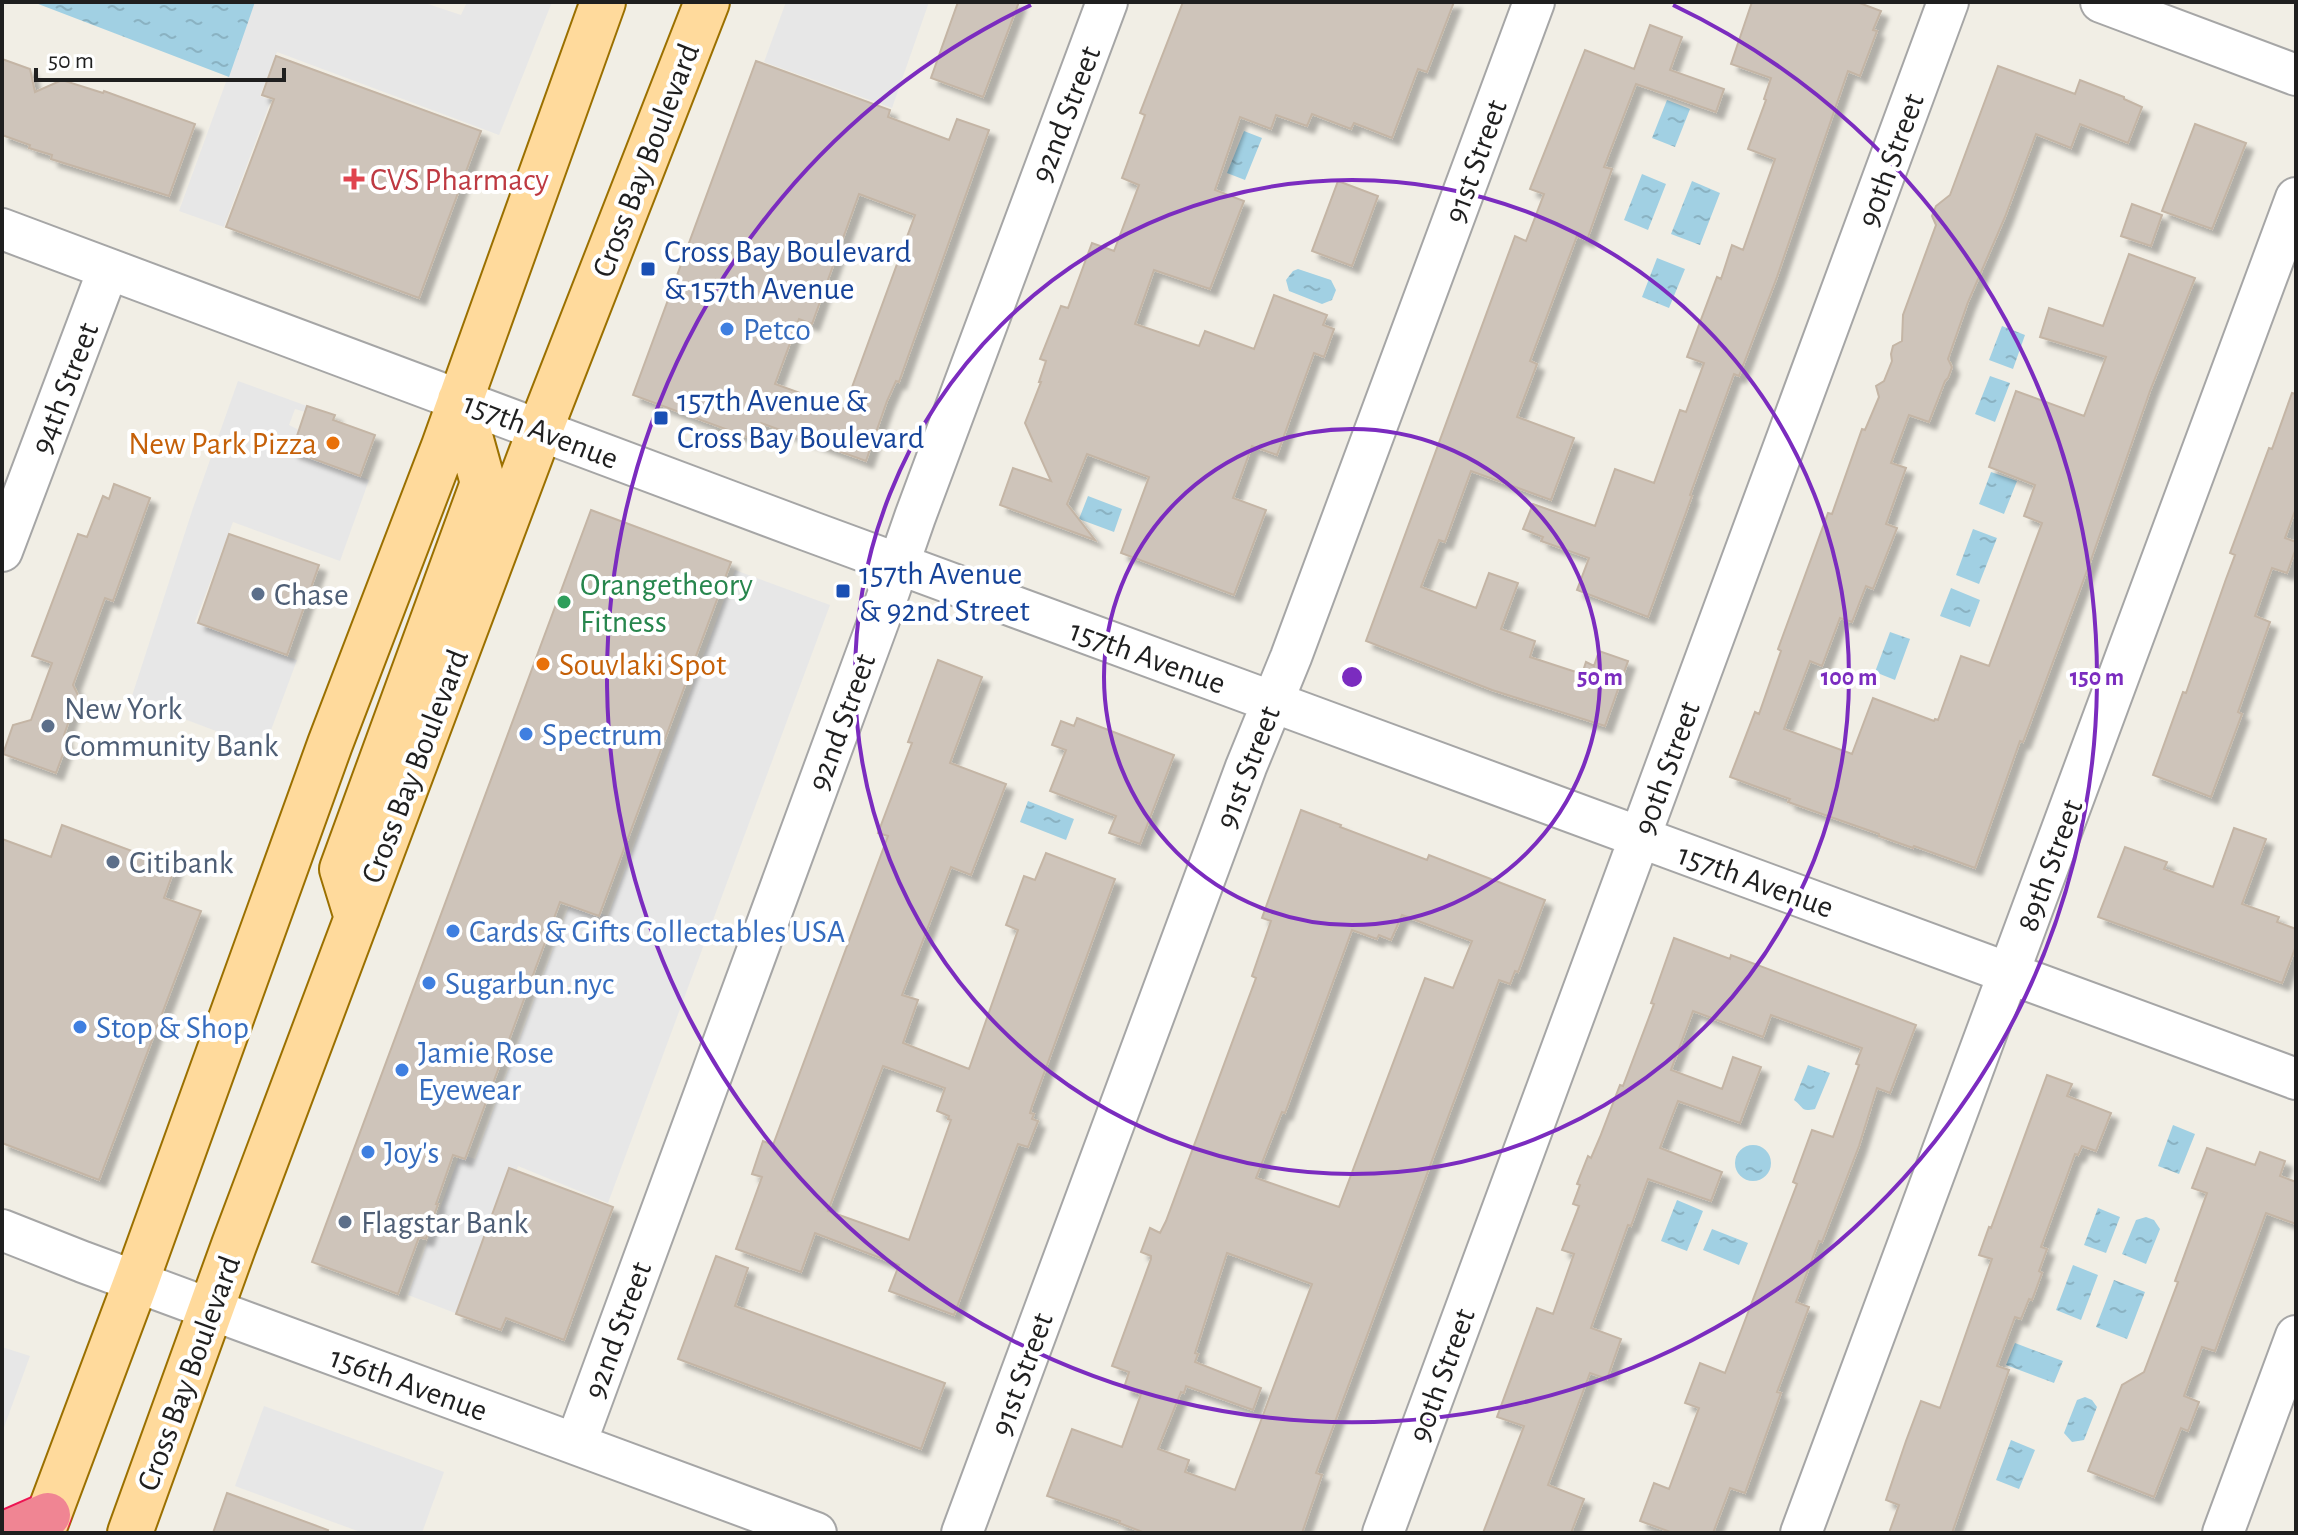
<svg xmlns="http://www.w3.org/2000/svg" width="2298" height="1535" viewBox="0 0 2298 1535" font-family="'Alegreya Sans',sans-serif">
<defs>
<pattern id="water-ripples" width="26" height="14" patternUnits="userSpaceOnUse" patternTransform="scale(2)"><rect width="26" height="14" fill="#a1d0e3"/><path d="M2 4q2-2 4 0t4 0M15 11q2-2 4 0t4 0" fill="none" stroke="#8ab2c2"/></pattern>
<filter id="shadow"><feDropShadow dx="7" dy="7" stdDeviation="2" flood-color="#0004"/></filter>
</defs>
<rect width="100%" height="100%" fill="#f1eee5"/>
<path fill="#e7e7e7" d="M255,2H422L461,15L467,2H552L499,135L277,52L260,96L271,100L224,227L179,211Z
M786,2H929L892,108L764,62Z
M238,381L307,406L305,412L295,409L289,425L299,430L292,451L369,480L340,561L233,522L195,622L297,660L264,749L131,699L193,508Z
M735,570L830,605L608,1203L518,1166L463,1316L408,1295L460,1154L475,1159L570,903L608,916Z
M2,1347L30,1356L2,1433Z
M264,1406L444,1472L422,1533H363L235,1486Z"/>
<path fill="url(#water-ripples)" d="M33,2H255L229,77Z
M1667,100L1690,109L1675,147L1652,138Z
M1244,131L1262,138L1245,180L1227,173Z
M1642,174L1666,184L1648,230L1624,220Z
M1692,181L1720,193L1700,245L1671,234Z
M1657,258L1685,269L1669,308L1642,297Z
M1298,269L1331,280L1336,290L1332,300L1322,304L1289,291L1286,280L1293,271Z
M2002,326L2025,335L2013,369L1989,360Z
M1990,376L2010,383L1995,422L1975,414Z
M1991,472L2017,481L2004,514L1979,504Z
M1088,496L1122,509L1114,532L1079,519Z
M1973,529L1997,538L1979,584L1956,575Z
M1951,588L1980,600L1970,627L1940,616Z
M1890,632L1910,639L1895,680L1875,672Z
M1028,801L1074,819L1066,840L1020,822Z
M1808,1065L1830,1073L1815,1109C1800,1112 1805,1108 1794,1100Z
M2173,1125L2195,1134L2179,1174L2158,1166Z
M1735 1163a18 18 0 1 1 36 0a18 18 0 1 1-36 0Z
M1677,1200L1703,1211L1687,1251L1661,1241Z
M2098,1208L2120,1217L2106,1253L2084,1245Z
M2146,1217L2154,1220L2160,1229L2146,1264L2122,1254L2136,1220Z
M1712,1229L1748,1243L1739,1265L1703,1250Z
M2073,1265L2098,1275L2081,1320L2056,1310Z
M2114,1280L2145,1292L2127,1339L2096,1327Z
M2015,1343L2063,1361L2054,1383L2006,1365Z
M2085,1397L2092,1400L2097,1407L2084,1440L2072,1442L2064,1433L2077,1400Z
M2011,1440L2035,1450L2019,1489L1996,1480Z"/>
<path fill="#cec4ba" stroke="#c4b5a5" stroke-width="2" fill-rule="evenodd" filter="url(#shadow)" d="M958,2H1019L983,97L931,78Z
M1183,2H1454L1427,72L1418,69L1392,138L1354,123L1351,129L1312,114L1307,126L1276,115L1271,129L1240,117L1215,190L1244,201L1210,289L1154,270L1135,324L1199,346L1205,331L1254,349L1274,295L1327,315L1323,325L1334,329L1324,357L1314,353L1277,455L1252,446L1233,498L1266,510L1234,595L1121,553L1149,477L1087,454L1067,504L1095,540L1000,505L1013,468L1051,481L1025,423L1041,382H1039L1046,361L1040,359L1061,306L1068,308L1092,243L1114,251L1139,185L1122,178L1145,115L1140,113Z
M1752,2H1857L1881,11L1873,30L1877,31L1860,76L1848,71L1777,277L1739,376L1734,374L1690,495L1692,496L1648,617L1577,590L1589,558L1541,541L1543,537L1523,529L1533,504L1595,526L1615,469L1654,483L1680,410L1686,412L1704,363L1687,357L1717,277L1721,279L1732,245L1743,250L1775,159L1748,149L1766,100L1764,99L1771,78L1731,64Z
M1650,25L1682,37L1670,70L1724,89L1716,112L1636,84L1604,167L1612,169L1587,240L1577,236L1530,361L1537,364L1517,417L1574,438L1551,500L1471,471L1445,542L1439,540L1421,587L1476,608L1489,573L1518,583L1501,629L1535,641L1530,657L1582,674L1586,662L1594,666L1599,651L1628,661L1605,726L1492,690L1366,641L1515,236L1526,241L1544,194L1530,189L1585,50L1634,69Z
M276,56L481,131L419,298L226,227L274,99L262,95Z
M2,59L30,69L35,92L62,80L103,93L104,91L195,124L169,196L51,159L52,155L29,148L30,145L2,135Z
M756,61L890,110L888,117L949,140L957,119L989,130L899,382L896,381L887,401L866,461L761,423L755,440L633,395ZM859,194L915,215L844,409L775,384L799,319L812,324Z
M1998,66L2075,94L2080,80L2124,97V99L2142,107L2128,143L2080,124L2071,148L2036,134L2005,217L1968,302L1948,359L1952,367L1948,378L1945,381L1929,422L1909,415L1891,463L1906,468L1886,524L1897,528L1873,589L1866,586L1852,622L1840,618L1822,666L1810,661L1784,729L1852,754L1873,698L1934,721L1935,719L1938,720L1961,656L1989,666L2042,523L2024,516L2035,485L1989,467L2016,391L2084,416L2106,357L2040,337L2049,308L2103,326L2129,254L2195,278L2150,391L2091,560L2023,742L2020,741L1975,868L1914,846L1913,848L1879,836V834L1788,802L1790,799L1730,777L1755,712L1759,714L1781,651L1778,649L1828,513L1832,514L1862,429L1865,430L1879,397L1876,386L1884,381L1892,361L1891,354L1893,346L1902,341L1903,315L1936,225L1932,216L1936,206L1950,195Z
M2195,124L2246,143L2212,229L2162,211Z
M1338,181L1378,196L1352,266L1312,251Z
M2132,204L2162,215L2151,246L2121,236Z
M2292,393L2296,394V508L2285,538L2296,542V548L2287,573L2272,568L2255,616L2270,622L2238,712L2242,714L2211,797L2153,775L2183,692L2186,693L2226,579L2235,555L2230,553L2269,448L2272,449Z
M307,406L335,415L333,420L375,435L360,476L292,451Z
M114,484L150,498L113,601L105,598L73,685L78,695L64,735L66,746L56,773L3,754L13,725L31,720L52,663L32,656L78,534L87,537L103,496L109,499Z
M591,510L731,562L599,916L560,902L465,1159L453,1155L436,1204H438L426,1239L419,1237L398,1294L312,1262Z
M229,534L319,565L287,655L198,623Z
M938,660L982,677L950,763L1006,784L971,875L951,867L902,995L918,1000L903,1043L969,1069L1018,930L1006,925L1024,876L1035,880L1046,853L1115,879L1032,1106L1030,1113L1034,1114L1032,1119L1038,1121L1028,1147L1018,1144L954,1315L889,1291L899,1265L815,1233L801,1272L736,1249L762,1177L752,1174L763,1141L773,1145L888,836L878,833L912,743L908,742ZM883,1066L945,1088L937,1111L949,1116L948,1119L951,1120L909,1240L828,1211Z
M1077,718L1174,755L1140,844L1109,833L1116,816L1050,791L1066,750L1052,745L1061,721L1074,726Z
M1301,810L1341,825L1340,827L1427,860L1429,855L1545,900L1518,972L1515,971L1510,984L1499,980L1316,1473L1322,1475L1302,1533H1145L1119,1523L1120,1521L1047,1496L1072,1429L1122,1447L1141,1394L1124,1388L1129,1372L1112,1366L1151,1259V1256L1141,1252L1150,1228L1160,1233L1166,1221L1256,978L1252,976L1271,921L1262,918ZM1402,915L1472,941L1453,988L1425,978L1339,1207L1256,1178L1282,1112L1285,1113L1352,930L1377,939L1379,935L1391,940ZM1227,1253L1312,1284L1235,1490L1185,1472L1189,1460L1158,1449L1181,1392L1184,1393L1186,1386L1253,1410L1261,1388L1195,1362L1198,1354L1195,1353Z
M62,825L175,867L164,898L201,911L99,1180L2,1143V839L51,857Z
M2234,828L2266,839L2242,904L2279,917L2277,922L2296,929V946L2282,983L2098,917L2125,847L2167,862L2164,869L2213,887Z
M1674,938L1730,959L1731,955L1916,1025L1890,1093L1877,1088L1859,1146L1822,1242L1819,1241L1796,1302L1809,1307L1777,1392L1781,1393L1745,1493L1730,1488L1713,1533H1673L1640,1521L1654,1483L1669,1489L1699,1408L1685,1403L1700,1363L1725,1373L1797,1184L1793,1182L1812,1130L1833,1137L1859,1065L1856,1064L1862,1048L1771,1015L1763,1037L1693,1011L1671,1070L1722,1089L1733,1057L1761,1067L1740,1123L1678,1101L1660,1148L1722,1172L1711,1201L1648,1179L1631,1226L1628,1225L1591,1328L1621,1339L1607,1379L1590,1373L1548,1485L1584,1499L1571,1533H1483L1524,1426L1497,1417L1537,1308L1553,1314L1574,1254L1562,1250L1579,1206L1573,1204L1580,1185L1577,1184L1588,1156L1591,1158L1600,1137L1620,1085L1623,1086L1654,1004L1651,1003Z
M2047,1075L2072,1084L2067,1096L2111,1113L2096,1151L2082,1146L2078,1155L2075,1154L2041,1247L2047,1249L2039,1271L2042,1273L2032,1300L2029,1299L2021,1319L2015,1317L1997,1366L2009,1370L1952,1533H1889L1899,1505L1886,1500L1906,1441L1921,1401L1940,1408L1992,1259L1979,1255L1989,1227L1991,1228Z
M2207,1148L2255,1165L2260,1152L2285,1161L2280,1176L2296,1182V1224L2266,1213L2215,1351L2202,1347L2184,1396L2199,1402L2188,1431L2181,1428L2154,1497L2088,1471L2122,1385L2144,1372L2178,1282L2175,1281L2207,1193L2192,1188Z
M509,1168L613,1207L564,1340L506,1318L501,1330L456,1314Z
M716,1256L748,1268L735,1306L945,1383L921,1449L678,1359Z
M227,1493L328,1530L327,1533H213Z"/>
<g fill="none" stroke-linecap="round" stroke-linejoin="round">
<g stroke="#a6a6a6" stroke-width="44">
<path id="minor" d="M2101,2L2296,75
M2,229L809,531L2296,1079
M2,551L108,270
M2,1230L83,1262L816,1533
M576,1443L883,609L915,517L1107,2
M962,1533L1246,767L1291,657L1534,2
M1383,1533L1948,2
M1801,1533L2296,198
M2223,1533L2296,1336"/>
</g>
<g stroke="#9b7000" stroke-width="48">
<path id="primary" d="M357,918L342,869L483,483L460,400
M42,1533L136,1282L330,744L444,446L603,2
M130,1533L234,1245L540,430L707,2"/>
</g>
<g stroke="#ed1452" stroke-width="48">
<path id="motorway" d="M7,1533L48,1515"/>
</g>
<use href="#minor" stroke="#fff" stroke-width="40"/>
<use href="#primary" stroke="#ffda9c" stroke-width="44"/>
<use href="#motorway" stroke="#f08593" stroke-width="44"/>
</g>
<g fill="none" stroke="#7b2cbf" stroke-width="4">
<circle cx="1352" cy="677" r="248"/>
<circle cx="1352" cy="677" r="497"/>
<path d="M1673 5A745 745 0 1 1 1031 5"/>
</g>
<path fill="#e0444e" stroke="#fff" stroke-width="3" d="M350 167h8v8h8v8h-8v8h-8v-8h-8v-8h8z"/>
<g fill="#1a4fb4" stroke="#fff" stroke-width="3">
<rect x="640" y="261" width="16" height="16" rx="4"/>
<rect x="653" y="410" width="16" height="16" rx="4"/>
<rect x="835" y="583" width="16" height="16" rx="4"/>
</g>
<g fill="#3f7fe0" stroke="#fff" stroke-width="3">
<circle cx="727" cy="329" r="8"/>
<circle cx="526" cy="734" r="8"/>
<circle cx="453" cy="931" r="8"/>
<circle cx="429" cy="983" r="8"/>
<circle cx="80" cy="1027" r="8"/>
<circle cx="402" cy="1070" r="8"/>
<circle cx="368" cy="1152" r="8"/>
</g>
<g fill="#e8710a" stroke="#fff" stroke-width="3">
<circle cx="333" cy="443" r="8"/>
<circle cx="543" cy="664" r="8"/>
</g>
<g fill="#5c6f8a" stroke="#fff" stroke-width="3">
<circle cx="258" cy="594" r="8"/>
<circle cx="48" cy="726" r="8"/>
<circle cx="113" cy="862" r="8"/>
<circle cx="345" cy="1222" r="8"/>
</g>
<circle fill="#2e9e5b" stroke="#fff" stroke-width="3" cx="564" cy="602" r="8"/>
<g text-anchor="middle" stroke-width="8" stroke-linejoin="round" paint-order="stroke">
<g font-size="32" fill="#1f1f1f" stroke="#fff">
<text transform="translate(1065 114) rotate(-69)" y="11">92nd Street</text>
<text transform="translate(645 160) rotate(-69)" y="11">Cross Bay Boulevard</text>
<text transform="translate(1890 160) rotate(-70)" y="11">90th Street</text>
<text transform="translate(1475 161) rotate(-70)" y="11">91st Street</text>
<text transform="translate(64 388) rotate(-69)" y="11">94th Street</text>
<text transform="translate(541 430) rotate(21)" y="11">157th Avenue</text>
<text transform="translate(1148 656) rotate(20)" y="11">157th Avenue</text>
<text transform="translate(841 722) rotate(-70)" y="11">92nd Street</text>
<text transform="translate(414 766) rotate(-69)" y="11">Cross Bay Boulevard</text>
<text transform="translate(1247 767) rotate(-69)" y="11">91st Street</text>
<text transform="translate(1666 768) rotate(-70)" y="11">90th Street</text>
<text transform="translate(2049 865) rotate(-70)" y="11">89th Street</text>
<text transform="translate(1756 880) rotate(20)" y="11">157th Avenue</text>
<text transform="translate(617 1330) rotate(-70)" y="11">92nd Street</text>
<text transform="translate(188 1373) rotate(-70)" y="11">Cross Bay Boulevard</text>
<text transform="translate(1021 1374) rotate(-70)" y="11">91st Street</text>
<text transform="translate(1441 1375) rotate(-70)" y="11">90th Street</text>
<text transform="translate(409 1383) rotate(20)" y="11">156th Avenue</text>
</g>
<g font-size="32" fill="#be3a42" stroke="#fff" text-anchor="start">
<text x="370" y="190">CVS Pharmacy</text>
</g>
<g font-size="32" fill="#164399" stroke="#fff" text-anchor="start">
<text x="664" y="262">Cross Bay Boulevard<tspan x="664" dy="37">&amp; 157th Avenue</tspan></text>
<text x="677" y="411">157th Avenue &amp;<tspan x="677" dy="37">Cross Bay Boulevard</tspan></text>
<text x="859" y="584">157th Avenue<tspan x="859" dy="37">&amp; 92nd Street</tspan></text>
</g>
<g font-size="32" fill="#366cbe" stroke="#fff" text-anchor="start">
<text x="743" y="340">Petco</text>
<text x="542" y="745">Spectrum</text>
<text x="469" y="942">Cards &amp; Gifts Collectables USA</text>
<text x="445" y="994">Sugarbun.nyc</text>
<text x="96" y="1038">Stop &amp; Shop</text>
<text x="418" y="1063">Jamie Rose<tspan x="418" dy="37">Eyewear</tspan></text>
<text x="384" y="1163">Joy's</text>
</g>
<g font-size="32" fill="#c56008" stroke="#fff" text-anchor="end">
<text x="317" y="454">New Park Pizza</text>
<text x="559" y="675" text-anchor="start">Souvlaki Spot</text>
</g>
<g font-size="32" fill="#27864d" stroke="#fff" text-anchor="start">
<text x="580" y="595">Orangetheory<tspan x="580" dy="37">Fitness</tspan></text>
</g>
<g font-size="32" fill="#4e5e75" stroke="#fff" text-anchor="start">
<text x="274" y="605">Chase</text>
<text x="64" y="719">New York<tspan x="64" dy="37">Community Bank</tspan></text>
<text x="129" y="873">Citibank</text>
<text x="361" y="1233">Flagstar Bank</text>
</g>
</g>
<circle cx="1352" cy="677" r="12" fill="#7b2cbf" stroke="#fff" stroke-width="4"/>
<g font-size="24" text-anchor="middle" font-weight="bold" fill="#7b2cbf" stroke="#fff" stroke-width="8" stroke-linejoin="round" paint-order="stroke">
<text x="1600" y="685">50 m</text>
<text x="1849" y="685">100 m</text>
<text x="2097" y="685">150 m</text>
</g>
<rect width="2298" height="1535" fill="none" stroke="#1f1f1f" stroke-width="8"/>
<path d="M36 68v12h248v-12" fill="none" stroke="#1f1f1f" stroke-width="4"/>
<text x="48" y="68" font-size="24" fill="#1f1f1f" stroke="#ffffff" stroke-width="6" paint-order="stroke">50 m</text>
</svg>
